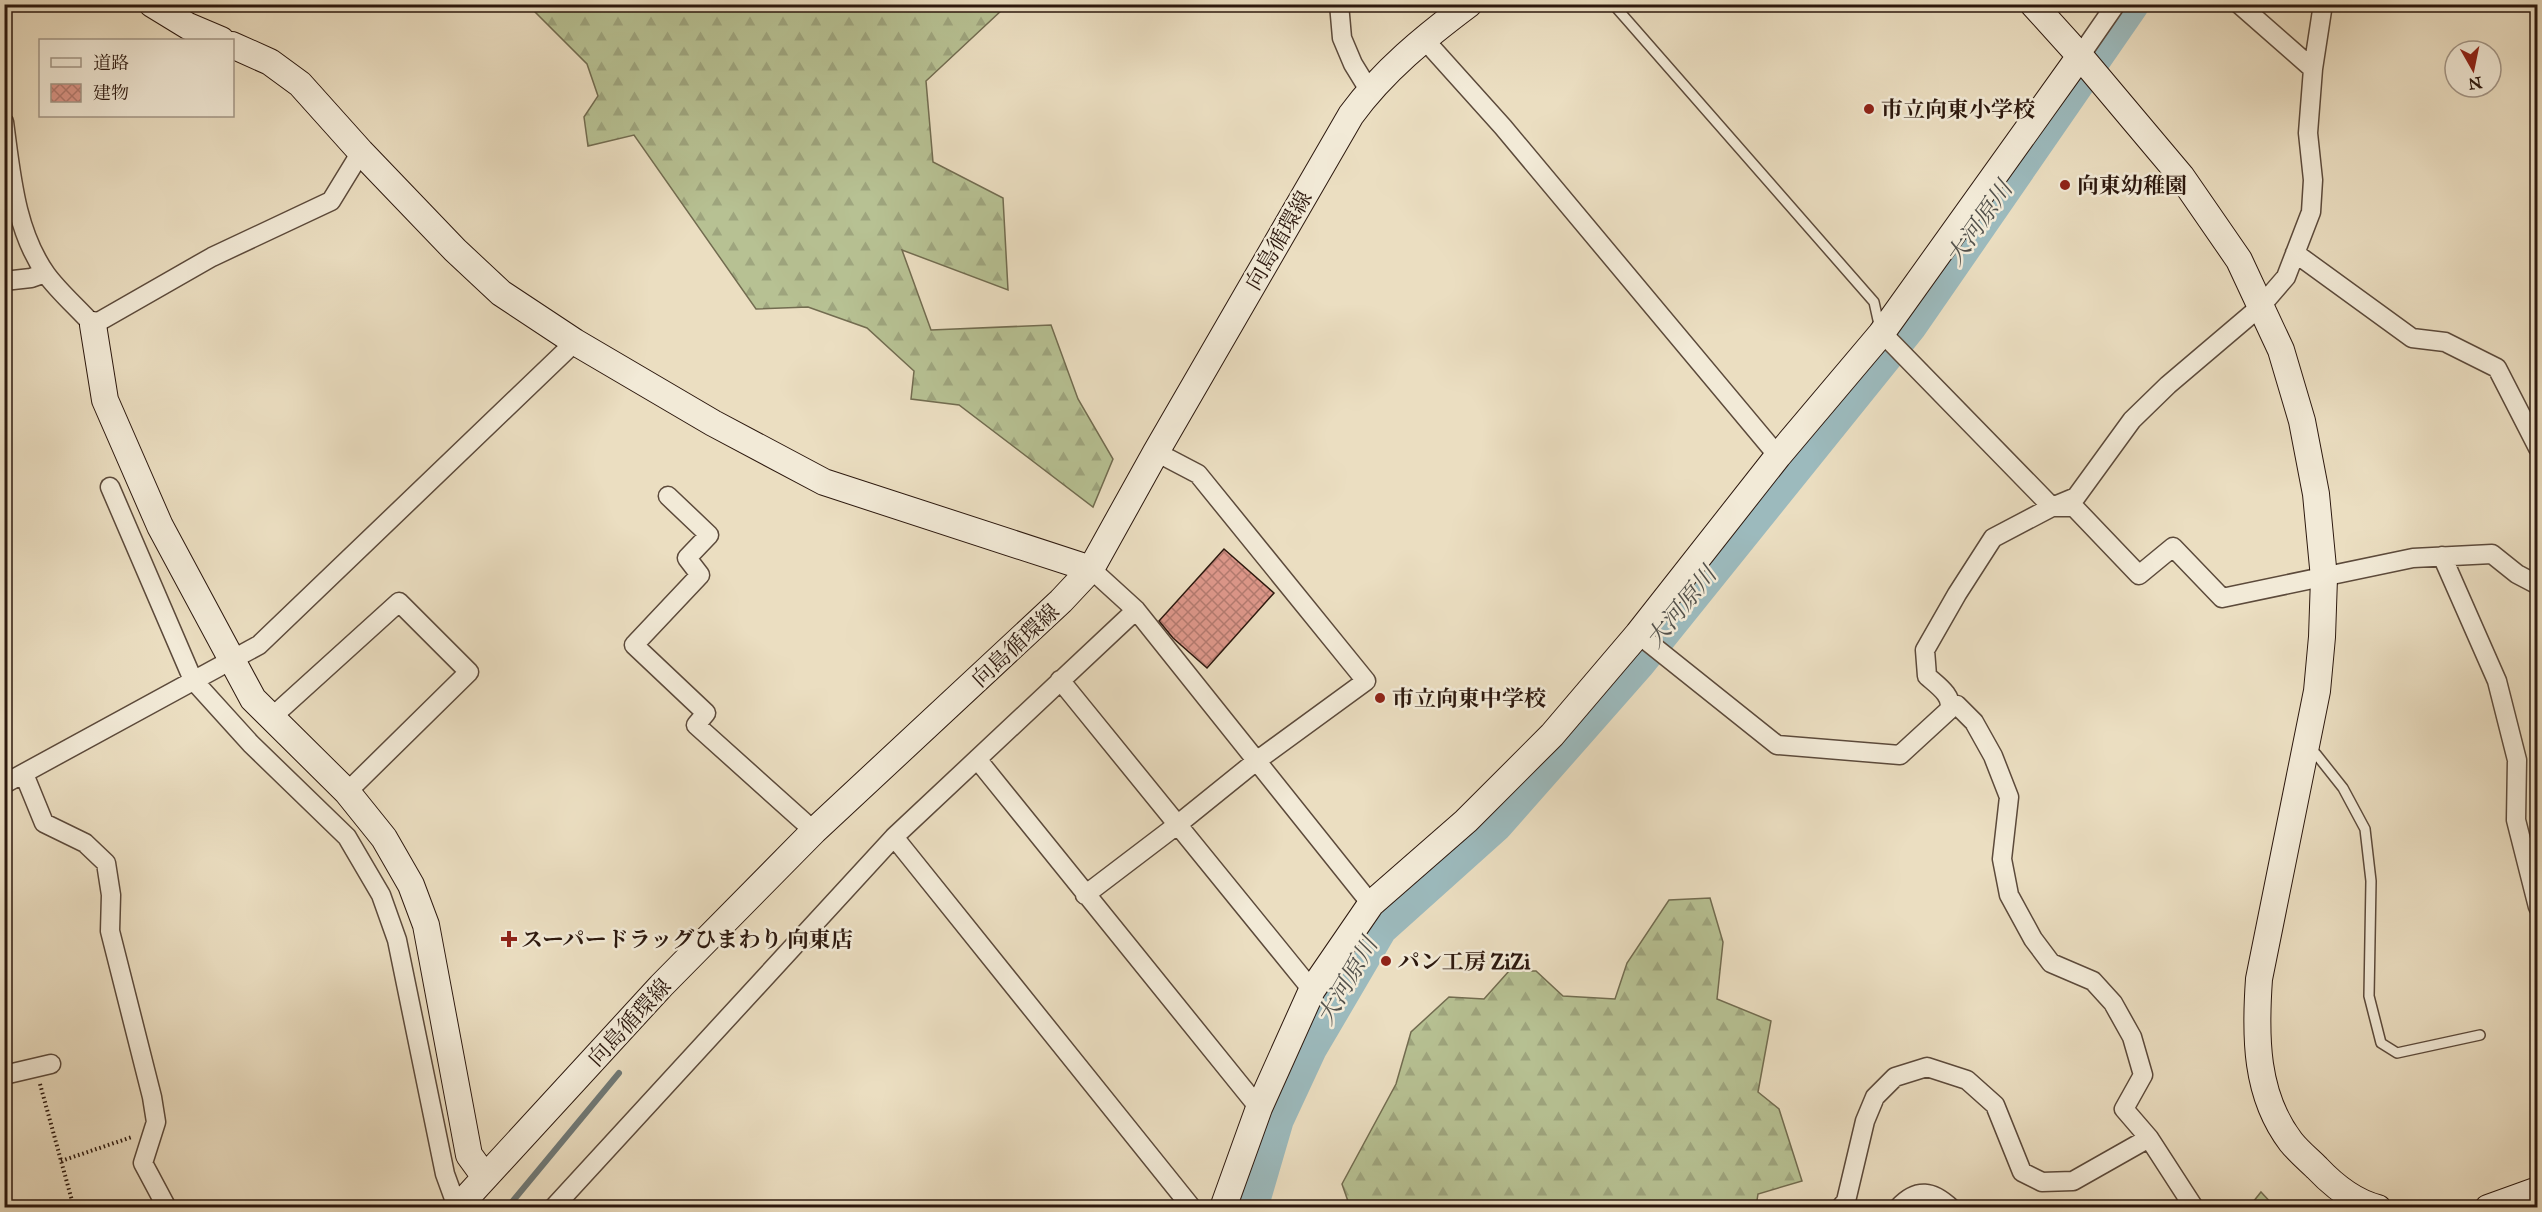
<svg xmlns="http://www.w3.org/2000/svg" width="2542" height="1212" viewBox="0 0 2542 1212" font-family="'IM FELL Great Primer','Noto Serif JP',serif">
<defs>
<pattern id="forest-firs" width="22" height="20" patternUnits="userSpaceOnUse" patternTransform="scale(1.5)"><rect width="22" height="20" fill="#b7c193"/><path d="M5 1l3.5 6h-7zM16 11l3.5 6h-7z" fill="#9ea57e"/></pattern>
<pattern id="building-cross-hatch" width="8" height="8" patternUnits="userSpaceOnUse" patternTransform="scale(1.5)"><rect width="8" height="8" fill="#dd978a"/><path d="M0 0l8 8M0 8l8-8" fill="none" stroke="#b37a6f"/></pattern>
</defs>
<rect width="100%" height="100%" fill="#ebdec1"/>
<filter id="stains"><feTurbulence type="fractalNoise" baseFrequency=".00333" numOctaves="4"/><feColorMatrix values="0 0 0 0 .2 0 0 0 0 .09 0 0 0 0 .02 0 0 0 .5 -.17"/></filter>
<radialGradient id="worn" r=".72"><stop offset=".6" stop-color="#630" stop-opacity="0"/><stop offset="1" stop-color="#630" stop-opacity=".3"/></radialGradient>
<path fill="url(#forest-firs)" stroke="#726c50" stroke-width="1.5" d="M528,5H999L1003,9L926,81L933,162L1003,198L1008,290L902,250L931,330L1051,325L1078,399L1113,459L1093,507L959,405L911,399L914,371L867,328L808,307L756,309L634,135L588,146L584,117L598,96L587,64Z
M1710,898L1723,942L1717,999L1771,1021L1758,1092L1779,1109L1802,1181L1758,1194L1756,1207H1350L1342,1184L1396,1084L1411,1032L1449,997L1484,999L1509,971H1536L1563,996L1615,999L1627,963L1669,900Z
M2261,1192L2275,1207H2249Z"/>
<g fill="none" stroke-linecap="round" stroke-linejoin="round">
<path stroke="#6f7977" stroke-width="6" d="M507,1208L619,1073"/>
<path stroke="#9cbabd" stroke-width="38" d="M1249,1208L1275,1119L1308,1048L1379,927L1495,823L1636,663L1909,324L2130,4"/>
</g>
<path fill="url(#building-cross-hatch)" stroke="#2c180e" stroke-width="1.5" d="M1224,549L1274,593L1207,668L1173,638L1159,621Z"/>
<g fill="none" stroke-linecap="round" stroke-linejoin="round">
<g stroke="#5c4a3b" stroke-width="12">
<path id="lane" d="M1613,4L1874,302L1880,329
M2306,751L2316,754L2343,788L2365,829L2371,881L2369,996L2381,1043L2397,1053L2480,1035"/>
</g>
<g stroke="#5c4a3b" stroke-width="21">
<path id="street" d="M1339,4L1342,38L1353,64L1369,90
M2239,4L2313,69
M1423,38L1503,127L1778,456
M2080,56L2116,4
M4,122C11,173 15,230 46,274C59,292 78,308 93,325L212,257L331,201L361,152
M2295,253L2412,338L2445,342L2497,368L2538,448
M4,281L31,278L45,273
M1889,340L2052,507H2074L2139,575L2173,547L2222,598L2413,558L2492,554L2517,574L2538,585
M110,487L193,680L251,744L347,837L381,895L397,940L445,1174L457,1207
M668,496L709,535L687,558L700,575L634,645L706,713L696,725L814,831
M2442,556L2497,681L2517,760L2516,820L2538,907
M1091,569L1136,610L1371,904
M1638,634L1777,745L1900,755L1949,710C1954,696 1937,685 1927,676L1925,650L1957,594L1993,538L2052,507L2076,497L2132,420L2168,385L2261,306L2286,277L2311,212L2313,180L2308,133L2313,69L2323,4
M1060,680L1312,990
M1951,704L1957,705L1974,722L1993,756L2009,797L2002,859L2009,895L2033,939L2051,963L2093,981L2113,1003L2132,1037L2143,1075L2124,1109L2149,1138L2193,1206
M272,717L399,602L469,672L347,792
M977,759L1259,1108
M24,774L44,823L85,843L106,863L111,895L110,931L152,1097L156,1122L143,1163L167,1208
M4,784L259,645L575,342
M894,837L1192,1208
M1085,895L1177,825L1255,762L1366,681L1198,474L1156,452
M4,1075L51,1064
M553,1208L894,837L1136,610
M1840,1208L1846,1201L1865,1121L1875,1097L1895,1077L1927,1067L1967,1080L1995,1105L2022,1172L2042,1182L2073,1181L2149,1138
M1898,1208C1917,1187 1933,1191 1951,1208"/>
</g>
<g stroke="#2c180e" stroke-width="28">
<path id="secondary" d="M152,4L188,26L221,40
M2033,4L2080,56L2181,176L2239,260L2281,350L2302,421L2316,494L2324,578L2322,637L2317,691L2259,979C2255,1036 2255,1095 2291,1142C2299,1152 2309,1160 2317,1168C2334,1186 2354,1202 2378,1208
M232,45L270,62L300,84L361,152L455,250L501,293L575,342L713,423L824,482L1091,569
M93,325L105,400L160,526L253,699L347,792L384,838L411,885L426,925L469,1155L485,1177
M457,1208L661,986L814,831L1061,601L1091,569L1156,452L1351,115C1383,71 1425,37 1469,4
M1223,1208L1259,1108L1312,990L1371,904L1466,821L1552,735L1638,634L1778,456L1881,334L2080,56
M2488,1208L2538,1190"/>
</g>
<path stroke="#2c180e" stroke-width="4" stroke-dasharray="1.5 3" stroke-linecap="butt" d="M40,1084L74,1208
M61,1161L132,1137"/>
<use href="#lane" stroke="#f2ead7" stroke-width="9"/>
<use href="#street" stroke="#f2ead7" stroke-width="18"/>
<use href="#secondary" stroke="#f2ead7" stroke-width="26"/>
</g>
<g fill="#8f2418" stroke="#f2ead7" stroke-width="2">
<circle cx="1869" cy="109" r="6"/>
<circle cx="2065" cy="185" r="6"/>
<circle cx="1380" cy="698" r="6"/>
<path d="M506 930h6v6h6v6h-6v6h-6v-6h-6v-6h6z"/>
<circle cx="1386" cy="961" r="6"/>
</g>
<g text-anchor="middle" stroke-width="5" stroke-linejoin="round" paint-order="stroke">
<g font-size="22" font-weight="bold" fill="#2c180e" stroke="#f2ead7" text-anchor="start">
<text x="1881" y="117">市立向東小学校</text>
<text x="2077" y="193">向東幼稚園</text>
<text x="1392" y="706">市立向東中学校</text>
<text x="521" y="947">スーパードラッグひまわり 向東店</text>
<text x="1398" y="969">パン工房 ZiZi</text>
</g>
<g font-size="22" fill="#2c180e" stroke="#f2ead7">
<text transform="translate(1278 240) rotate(-60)" y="8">向島循環線</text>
<text transform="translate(1015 645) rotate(-43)" y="8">向島循環線</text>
<text transform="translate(629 1022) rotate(-47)" y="8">向島循環線</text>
</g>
<g font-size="24" font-style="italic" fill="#53514b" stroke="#f2ead7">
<text transform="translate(1979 223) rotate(-55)" y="8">大河原川</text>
<text transform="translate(1681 607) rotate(-51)" y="8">大河原川</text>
<text transform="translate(1347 981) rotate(-60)" y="8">大河原川</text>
</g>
</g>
<rect width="2542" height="1212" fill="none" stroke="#ebdec1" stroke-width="24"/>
<rect x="6" y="6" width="2530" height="1200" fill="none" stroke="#2c180e" stroke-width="3"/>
<rect x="12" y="12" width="2518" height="1188" fill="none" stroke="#2c180e" stroke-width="1.5"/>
<rect x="39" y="39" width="195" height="78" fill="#f2ead7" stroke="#a39687" stroke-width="1.5"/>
<rect x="51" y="58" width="30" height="9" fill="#f2ead7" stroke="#a39687" stroke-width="1.5"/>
<text x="93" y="69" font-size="18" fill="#2c180e">道路</text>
<rect x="51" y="84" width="30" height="18" fill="url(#building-cross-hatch)" stroke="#a39687" stroke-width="1.5"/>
<text x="93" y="99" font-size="18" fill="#2c180e">建物</text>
<g transform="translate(2473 69) rotate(171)"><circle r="28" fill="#f2ead7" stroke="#a39687" stroke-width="1.5"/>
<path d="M0-4.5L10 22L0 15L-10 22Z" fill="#8f2418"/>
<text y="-9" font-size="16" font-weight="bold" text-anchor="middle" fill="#2c180e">N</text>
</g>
<rect width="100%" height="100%" filter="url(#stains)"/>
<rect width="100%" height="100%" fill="url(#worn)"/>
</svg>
